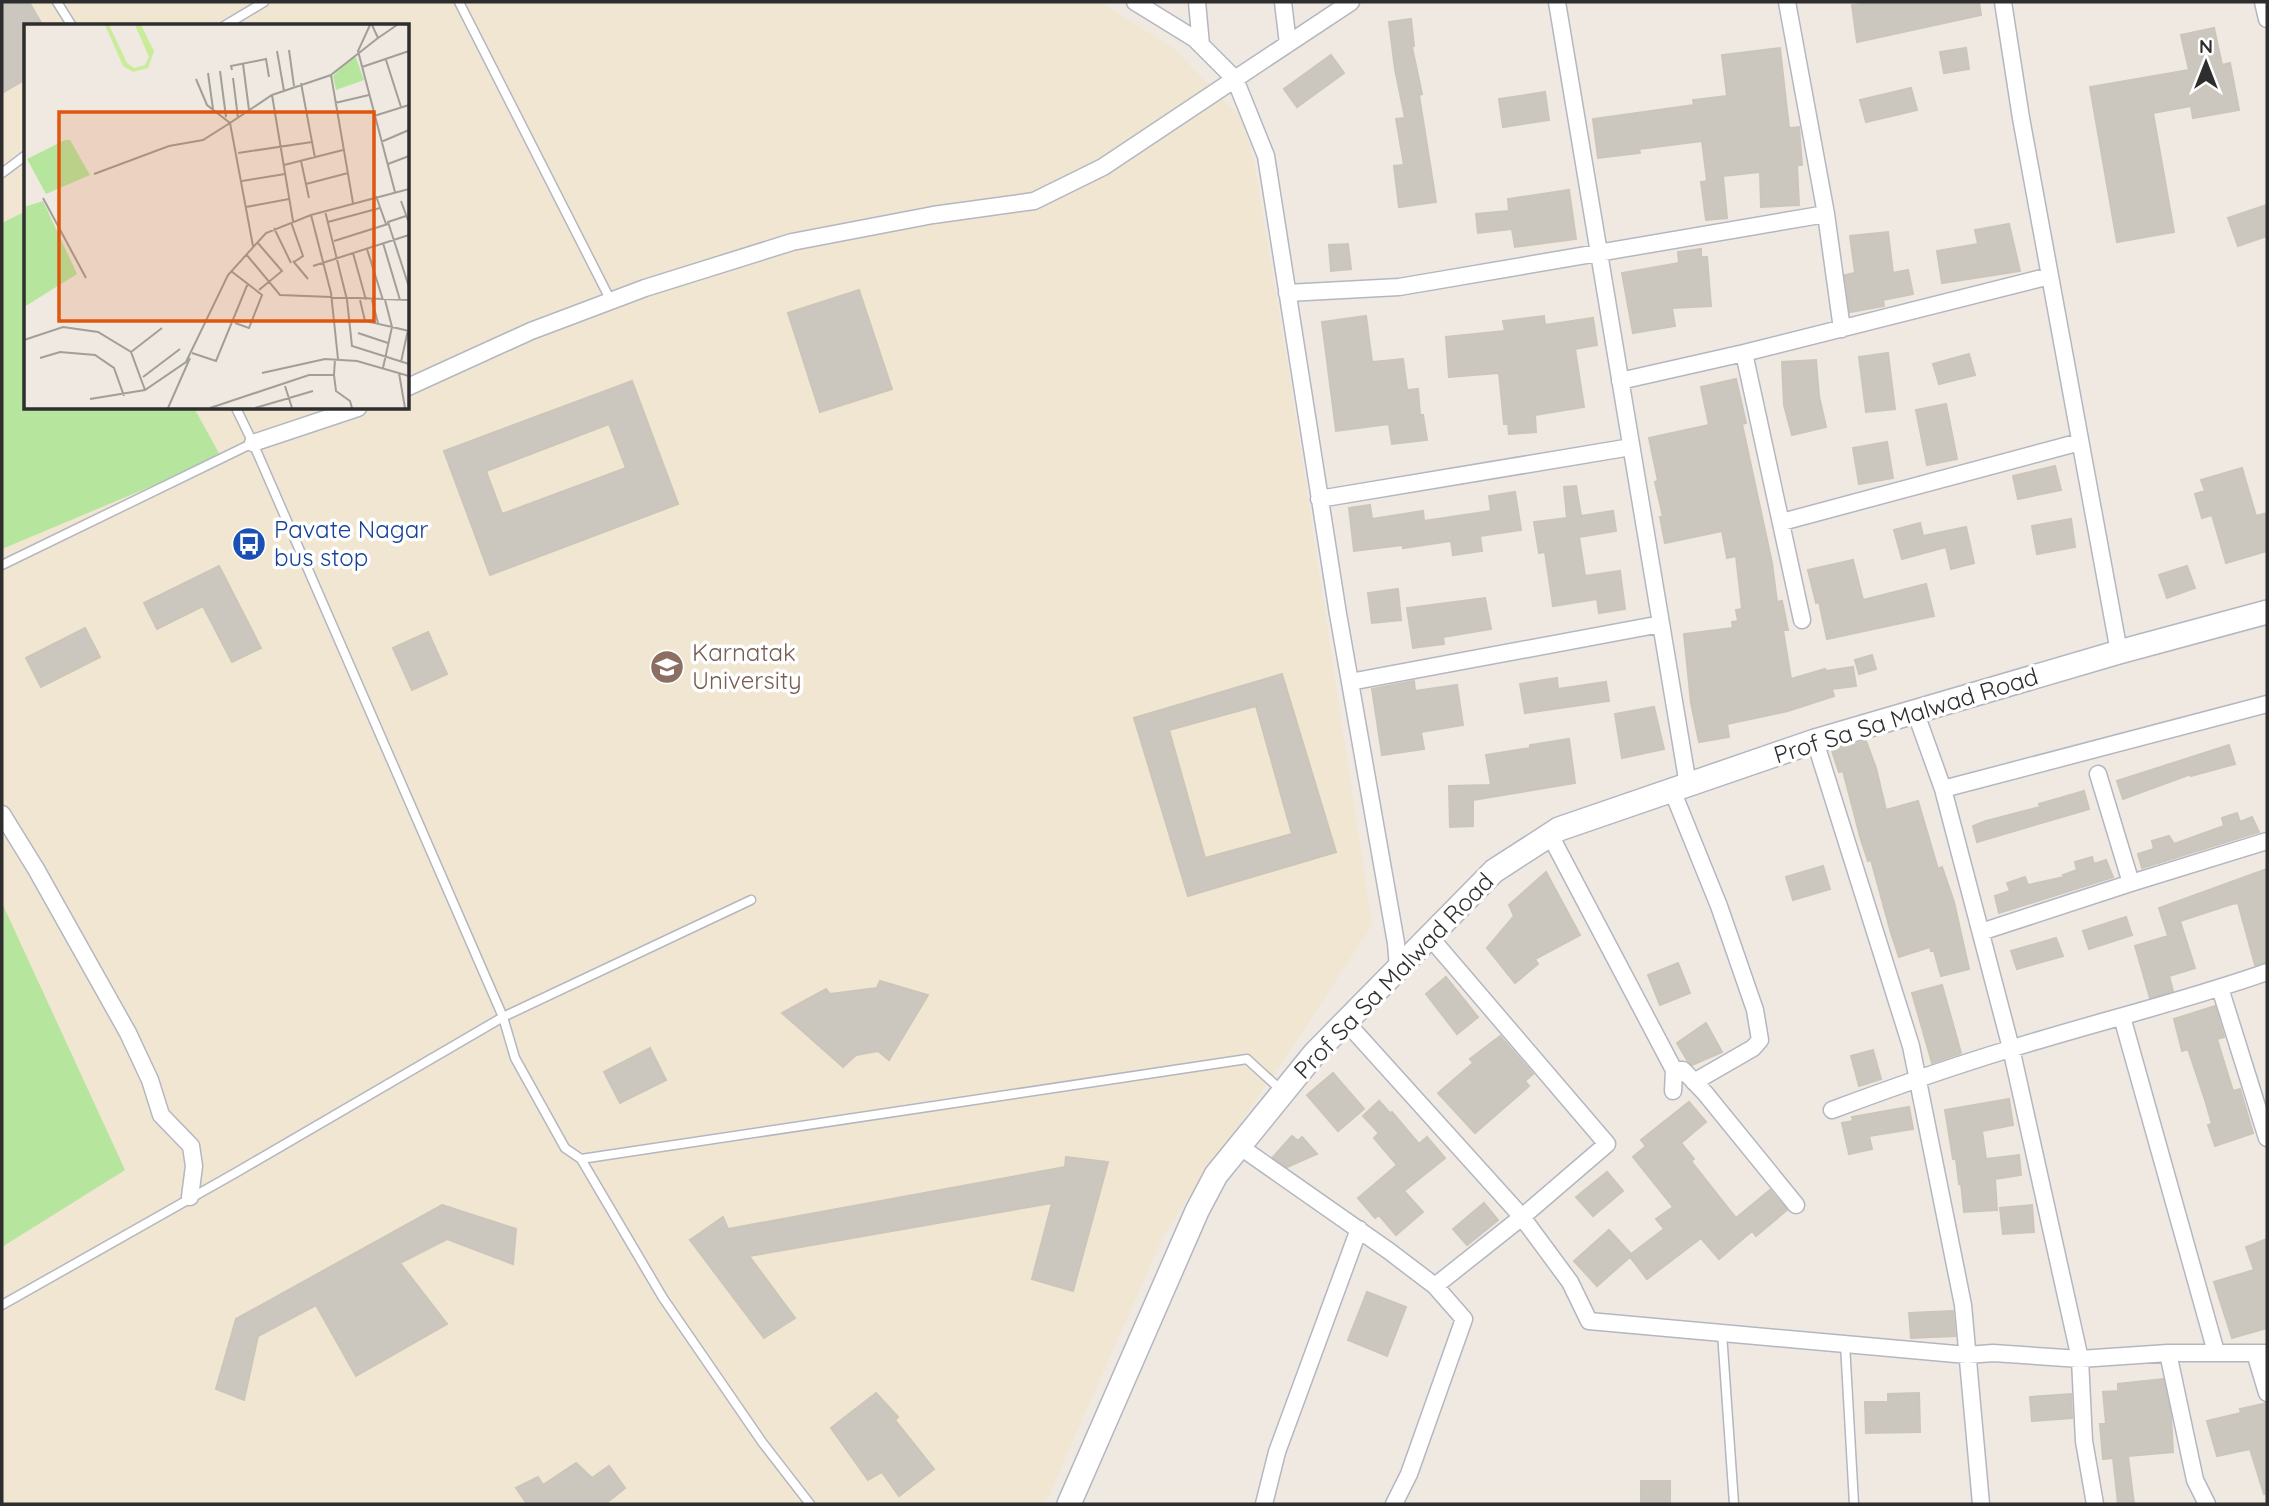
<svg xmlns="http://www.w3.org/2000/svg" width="2269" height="1506" viewBox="0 0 2269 1506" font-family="Quicksand,sans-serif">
<rect width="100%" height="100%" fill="#efe9e1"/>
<path fill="#f0e6d1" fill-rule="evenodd" d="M2,2H1100L1173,48L1244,121L1254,162L1290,379L1372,925L1295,1043L1164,1234L1045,1504H2ZM26,26H408V408H26Z"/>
<path fill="#b6e59e" d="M26,211V408H194L221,457L2,549V223Z
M2,903L125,1170L2,1247Z"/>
<path fill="#cbc7bf" stroke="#cbc5ba" stroke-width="2" fill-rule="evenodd" d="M2,2H29L43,26H26V79L2,93Z
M1877,2H1979L1981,15L1857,42L1852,5Z
M1411,19L1414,46L1412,47L1422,94L1419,95L1436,202L1399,207L1394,166L1404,165L1396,119L1405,118L1395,69L1389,22Z
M2214,28L2222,65L2230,63L2239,110L2193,118L2191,106L2153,113L2174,232L2117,242L2090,87L2189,70L2181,35Z
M1780,48L1789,128L1799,127L1802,165H1797L1799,205L1761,207L1760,172L1723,176L1727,218L1706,220L1701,182L1707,181L1702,141L1639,149L1640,153L1598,158L1593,119L1694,105L1693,100L1727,96L1722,55Z
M1966,48L1969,69L1944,73L1940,52Z
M1331,55L1344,73L1297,107L1284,89Z
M1911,88L1917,110L1866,122L1860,100Z
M1545,92L1549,120L1503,127L1499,99Z
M1569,190L1576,239L1515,247L1512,229L1478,233L1476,214L1509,211L1508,199Z
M2267,205V236L2238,246L2228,218Z
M2009,224L2020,271L1942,283L1937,251L1978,244L1975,230Z
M1888,232L1893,273L1908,270L1913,294L1883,300L1884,306L1850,312L1845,275L1855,273L1850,236Z
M1348,244L1351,269L1331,271L1329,245Z
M1701,249V257H1707L1711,306L1672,308L1675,326L1633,333L1622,273L1679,263L1678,252Z
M859,290L892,389L820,412L788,313Z
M1366,316L1372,362L1403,359L1407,390L1418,389L1420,415H1423L1427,440L1392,444L1389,424L1336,431L1322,322Z
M1544,316L1545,325L1593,318L1597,345L1575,349L1584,407L1535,415L1536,432L1509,434L1508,424H1504L1499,373L1449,377L1446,337L1505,331L1503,321Z
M1888,353L1895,409L1866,412L1859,357Z
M1969,354L1975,375L1939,384L1933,364Z
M1816,360L1819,396L1826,427L1792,435L1784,405L1782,362Z
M1736,379L1746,423L1742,424L1772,563L1777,602L1782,601L1788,630H1783L1791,679L1825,669L1826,671L1853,667L1856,686L1832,689L1834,696L1788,711L1727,724L1729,737L1699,742L1691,703L1684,634L1733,628L1732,622L1738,621L1736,610L1742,609L1736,556L1727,558L1722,531L1665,543L1660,517H1663L1655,482L1658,481L1649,438L1709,425L1701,387Z
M632,381L678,504L490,575L444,451ZM609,424L626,468L502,514L486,471Z
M1946,404L1957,459L1927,465L1916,410Z
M1887,442L1893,478L1859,484L1853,448Z
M2055,466L2061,490L2018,499L2013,476Z
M2242,468L2256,516L2267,513V551L2226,563L2212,515L2202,518L2195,494L2205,491L2201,480Z
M1576,486L1581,516L1613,511L1616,531L1579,537L1585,576L1620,571L1625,609L1599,613L1597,599L1553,606L1545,552L1539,553L1534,522L1567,518L1564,487Z
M1515,492L1521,530L1480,536L1482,551L1453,555L1451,541L1403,548V545L1354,551L1349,508L1370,505L1372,519L1423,511L1424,521L1491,511L1489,496Z
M2071,519L2075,547L2037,554L2032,526Z
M1920,523L1923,536L1966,527L1974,563L1951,569L1946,547L1902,559L1894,530Z
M1853,560L1863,600L1926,584L1934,616L1827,639L1819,602L1816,603L1808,570Z
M219,566L261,648L232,662L203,606L157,629L144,603Z
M2187,566L2195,588L2167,598L2159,575Z
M1398,589L1401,620L1372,623L1368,593Z
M1485,598L1491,629L1443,637L1444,644L1413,648L1407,608Z
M85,628L100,657L41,687L26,658Z
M428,632L447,674L412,690L393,648Z
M1872,655L1876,669L1859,674L1855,660Z
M1282,674L1336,852L1188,896L1134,718ZM1256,706L1292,834L1205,858L1169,730Z
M1557,678L1558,689L1606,682L1609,701L1525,713L1520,684Z
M1414,681L1415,691L1457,685L1463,725L1421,732L1424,749L1382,755L1372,689Z
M1654,707L1664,749L1622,758L1615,714Z
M1569,739L1575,783L1473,800V826L1450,827L1449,786L1491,785L1486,755L1530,748V745Z
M1866,741L1876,768L1886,810L1918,801L1938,869L1942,867L1954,902L1969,969L1941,976L1934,951H1931L1930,947L1899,957L1891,933L1871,860L1868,861L1861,840L1843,771L1839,772L1832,751Z
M2229,745L2235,764L2191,776V774L2123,799L2117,781Z
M2084,791L2089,809L1977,842L1973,826L1986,821L2040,807L2039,804Z
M2237,813L2240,822L2252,817L2259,832L2142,868L2138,854L2154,849L2152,841L2169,836L2174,844L2224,826L2222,818Z
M2092,857L2094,864L2106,860L2113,877L1999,913L1995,896L2010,891L2007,883L2025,877L2028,885L2064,877L2063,875L2077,870L2075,862Z
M1823,866L1830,889L1793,900L1786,877Z
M2267,869V962L2255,965L2238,903L2232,904L2180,921L2195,968L2169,976L2173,991L2150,998L2135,946L2168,936L2159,908Z
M1546,872L1580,935L1535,959L1538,964L1515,983L1487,948L1514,916L1509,905Z
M2126,917L2132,935L2089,949L2083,931Z
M2056,938L2063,956L2017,969L2011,951Z
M1678,963L1690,993L1660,1005L1648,975Z
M1446,977L1478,1017L1457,1034L1426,994Z
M880,981L928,995L889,1060L878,1051L856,1055L843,1067L782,1013L826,989L830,994L877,988Z
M1942,985L1961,1053L1932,1063L1912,993Z
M2215,1006L2224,1037L2217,1039L2224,1062L2233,1091L2240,1089L2253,1133L2215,1146L2208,1125L2212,1124L2205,1100L2188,1049L2182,1051L2174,1019Z
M1706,1023L1722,1052L1692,1065L1687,1060L1677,1043Z
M1500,1036L1533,1074L1525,1081L1529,1086L1475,1133L1438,1093L1473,1063L1470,1059Z
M650,1048L666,1080L620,1103L604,1072Z
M1873,1050L1881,1079L1859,1086L1851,1056Z
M1333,1073L1364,1109L1338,1131L1307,1095Z
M2009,1099L2013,1125L1982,1131L1986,1159L2019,1155L2021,1175L1995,1179L1997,1210L1964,1212L1961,1183L1959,1184L1956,1159H1953L1945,1110Z
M1379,1101L1390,1113L1392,1112L1419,1144L1427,1137L1445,1158L1404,1191L1423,1212L1396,1235L1379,1215L1375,1218L1358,1198L1397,1165L1374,1138L1379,1133L1363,1116Z
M1689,1102L1706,1122L1681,1143L1694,1159L1691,1161L1736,1218L1770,1190L1787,1210L1756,1236L1752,1231L1719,1259L1701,1238L1647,1279L1630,1257L1597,1286L1574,1261L1609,1230L1631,1254L1664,1229L1656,1219L1673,1207L1633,1157L1646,1146L1641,1140Z
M1909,1107L1913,1129L1869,1136L1872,1149L1849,1154L1842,1123L1853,1121L1852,1117Z
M1292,1136L1298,1141L1302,1137L1317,1154L1287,1167L1273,1157Z
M1066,1157L1108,1162L1073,1291L1032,1279L1052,1203L749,1256L795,1318L764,1338L690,1240L723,1217L728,1229L1065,1167Z
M1607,1172L1623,1191L1593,1216L1576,1197Z
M1484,1203L1498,1220L1467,1245L1453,1229Z
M442,1205L516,1229L513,1264L447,1239L400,1263L447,1324L356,1376L316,1305L258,1336L244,1400L216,1389L236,1319Z
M2032,1205L2034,1232L2003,1234L2000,1208Z
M2267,1239V1328L2232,1338L2214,1282L2254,1270L2246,1247Z
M1367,1292L1406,1307L1387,1356L1348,1340Z
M1953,1311L1955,1336L1911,1338L1909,1313Z
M2163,1379L2171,1416L2173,1452L2128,1456L2134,1504H2118L2113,1458L2103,1459L2100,1424H2106L2103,1392L2118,1391V1384Z
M876,1393L898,1417L895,1420L934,1469L899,1496L882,1472L868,1480L831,1428Z
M1919,1393L1920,1432L1866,1433L1865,1402H1888V1394Z
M2071,1394L2072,1418L2032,1421L2030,1397Z
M2267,1403V1493L2264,1494L2250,1449L2217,1456L2207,1421L2241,1413L2240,1409Z
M576,1463L592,1478L609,1466L625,1488L605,1504H527L516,1488L538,1477L543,1485Z
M1641,1481H1670V1504H1641Z"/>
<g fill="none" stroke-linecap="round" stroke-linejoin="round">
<g stroke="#b4b7c1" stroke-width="11">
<path id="lane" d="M57,2L72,26
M459,2L611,301
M224,26L264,2
M2,173L26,155
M236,408L253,443L503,1017L515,1058L565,1148L581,1159L663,1298L762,1442L810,1504
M2,565L253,443
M581,1159L1247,1059L1282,1091
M2,1305L237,1172L503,1017L751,900
M1722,1333L1734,1504
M1845,1344L1854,1504"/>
</g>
<g stroke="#b4b7c1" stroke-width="19">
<path id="street" d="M1197,2L1201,45
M1283,2L1288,44
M1351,2L1235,79L1266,156L1338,614L1396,943L1398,968
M1557,2L1688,785
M1787,2L1826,214L1842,329
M2003,2L2021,118L2119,652
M2263,2L2267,19
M1287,293L1399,287L1826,214
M1744,353L1802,620
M1620,381L1744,353L2050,276
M408,387L531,331L645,288L792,242L933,215L1034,201L1103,167L1235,79L1195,39L1135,2
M253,443L358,408
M1319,499L1631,447
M1782,522L2080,442
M1350,682L1661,624
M1915,711L1943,789L2011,1048L2080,1359L2084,1441L2095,1504
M1815,741L1911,1046L1963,1305L1981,1504
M2098,774L2131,883
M1943,789L2267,704
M1672,790L1719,906L1755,1010L1760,1040L1753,1048L1694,1082
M2,814L36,869L128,1033L150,1080L161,1115L191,1146L194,1166L190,1197
M1550,835L1674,1070L1673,1091
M1981,932L2131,883L2267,841
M1429,936L1607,1144L1522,1217L1435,1286
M2220,988L2267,1138
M2122,1017L2216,1352
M1346,1022L1522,1217L1570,1282L1589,1321L1967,1355L1993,1353L2080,1359L2168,1353H2267
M1674,1070H1683L1705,1093L1796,1205
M1832,1110C1891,1088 1950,1067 2010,1049C2096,1022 2182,1002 2267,972
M1239,1146L1389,1251L1435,1286L1464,1319L1409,1474L1394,1504
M2168,1353L2195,1480L2207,1504
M2255,1353L2267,1393
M1264,1504L1277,1452L1359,1229"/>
</g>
<g stroke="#b4b7c1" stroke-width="26">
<path id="secondary" d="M1069,1504L1197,1211L1216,1175L1315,1053L1494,871L1559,829L1815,741L2119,652L2267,612"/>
</g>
<use href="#lane" stroke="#fff" stroke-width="8"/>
<use href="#street" stroke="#fff" stroke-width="16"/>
<use href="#secondary" stroke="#fff" stroke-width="23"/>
</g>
<defs>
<g id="bus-disc" transform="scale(1.75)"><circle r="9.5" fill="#1a4fb4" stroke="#fff"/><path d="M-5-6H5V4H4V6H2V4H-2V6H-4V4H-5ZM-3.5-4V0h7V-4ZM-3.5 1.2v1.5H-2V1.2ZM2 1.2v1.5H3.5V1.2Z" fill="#fff"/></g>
<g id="university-disc" transform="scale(1.75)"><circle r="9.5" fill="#8d6e63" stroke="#fff"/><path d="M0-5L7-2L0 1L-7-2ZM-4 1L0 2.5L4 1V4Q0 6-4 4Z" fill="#fff"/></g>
</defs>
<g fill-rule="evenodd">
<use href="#bus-disc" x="249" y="544"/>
<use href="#university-disc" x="667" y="667"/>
</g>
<g text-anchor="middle" stroke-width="7" stroke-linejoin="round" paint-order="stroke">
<g font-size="24" fill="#164399" stroke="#fff" text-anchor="start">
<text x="274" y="538">Pavate Nagar<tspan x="274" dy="28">bus stop</tspan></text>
</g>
<g font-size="24" fill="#785e54" stroke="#fff" text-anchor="start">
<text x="692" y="661">Karnatak<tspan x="692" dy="28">University</tspan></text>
</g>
<g font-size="24" fill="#2e2e2e" stroke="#fff">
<text transform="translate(1906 716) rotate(-17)" y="8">Prof Sa Sa Malwad Road</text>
<text transform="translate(1394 976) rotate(-46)" y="8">Prof Sa Sa Malwad Road</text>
</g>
</g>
<g transform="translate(24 24)">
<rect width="385" height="385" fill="#efe9e1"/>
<path d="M331,31L340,56L312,66L309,52ZM41,116H46L66,151L22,170L3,135ZM19,177L53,250L0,283V183Z" fill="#b6e59e"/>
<path d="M81,1H85L103,39L110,44L121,41L125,33L111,1H117L130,27L124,44L109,48L99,42Z" fill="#c9ec9a"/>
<path fill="none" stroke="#a29e99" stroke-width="2" d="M346,1L334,27L371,168M354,14L373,1M265,26L270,62M253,27L260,67M362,36L377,83M219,40L225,86M338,43L385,27M208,46L207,42L242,35L245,53M196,47L202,93M184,49L189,85M209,54L214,94M277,59L291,134M248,71L269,197M311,79L345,71M350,92L385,81M357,118L385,106M214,129L288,118M277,137L285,174M364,140L385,132M260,141L319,126M70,150L145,122L179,116L206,99L183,81L172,55M218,157L261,150M282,160L324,149M352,172L362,200M19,174L62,254M377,177L385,199M329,179L307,51L354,14L348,1M222,183L265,175M301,187L323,276L328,322L385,340M287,191L307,269L314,335M382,192L364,198L385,263M267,198L279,232L270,238M304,198L356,184M250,204L267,239M310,217L364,200M233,218L258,247L235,266M359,219L376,276M229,222L206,99L248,71L307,51M343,225L359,276M329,229L342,276M222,230L256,271L385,276M269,237L284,255M289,242L385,211M207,247L238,271L225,304L211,299M336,276L341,297L368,303L361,276M348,276L354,299M334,309L364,319M0,316L39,303L74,308L107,328L121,366M107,328L138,304M168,329L192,337L224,259M16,334L36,328L71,331L90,344L100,372M377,338L384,306M359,344L368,303L385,307M238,349L301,335L333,337L385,352M375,349L381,384M310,351L312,367L326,377L328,384M119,353L156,325M261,362L268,384M66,375L121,366L162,338L204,251L242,209L287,191L385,165M144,384L166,334M186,384L285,351H310L311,335M231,384L289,367"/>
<path fill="#df570e" fill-opacity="0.15" stroke="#df570e" stroke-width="3.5" d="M35,88H350V297H35Z"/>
<rect width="385" height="385" fill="none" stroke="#2e2e2e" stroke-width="3.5"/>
</g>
<rect width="2269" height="1506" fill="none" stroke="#2e2e2e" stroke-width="7"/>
<g transform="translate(2206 63)" stroke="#ffffff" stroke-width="5" paint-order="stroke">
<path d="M0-5L12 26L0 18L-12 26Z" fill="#2e2e2e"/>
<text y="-10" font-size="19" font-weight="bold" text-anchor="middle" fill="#2e2e2e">N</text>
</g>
</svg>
